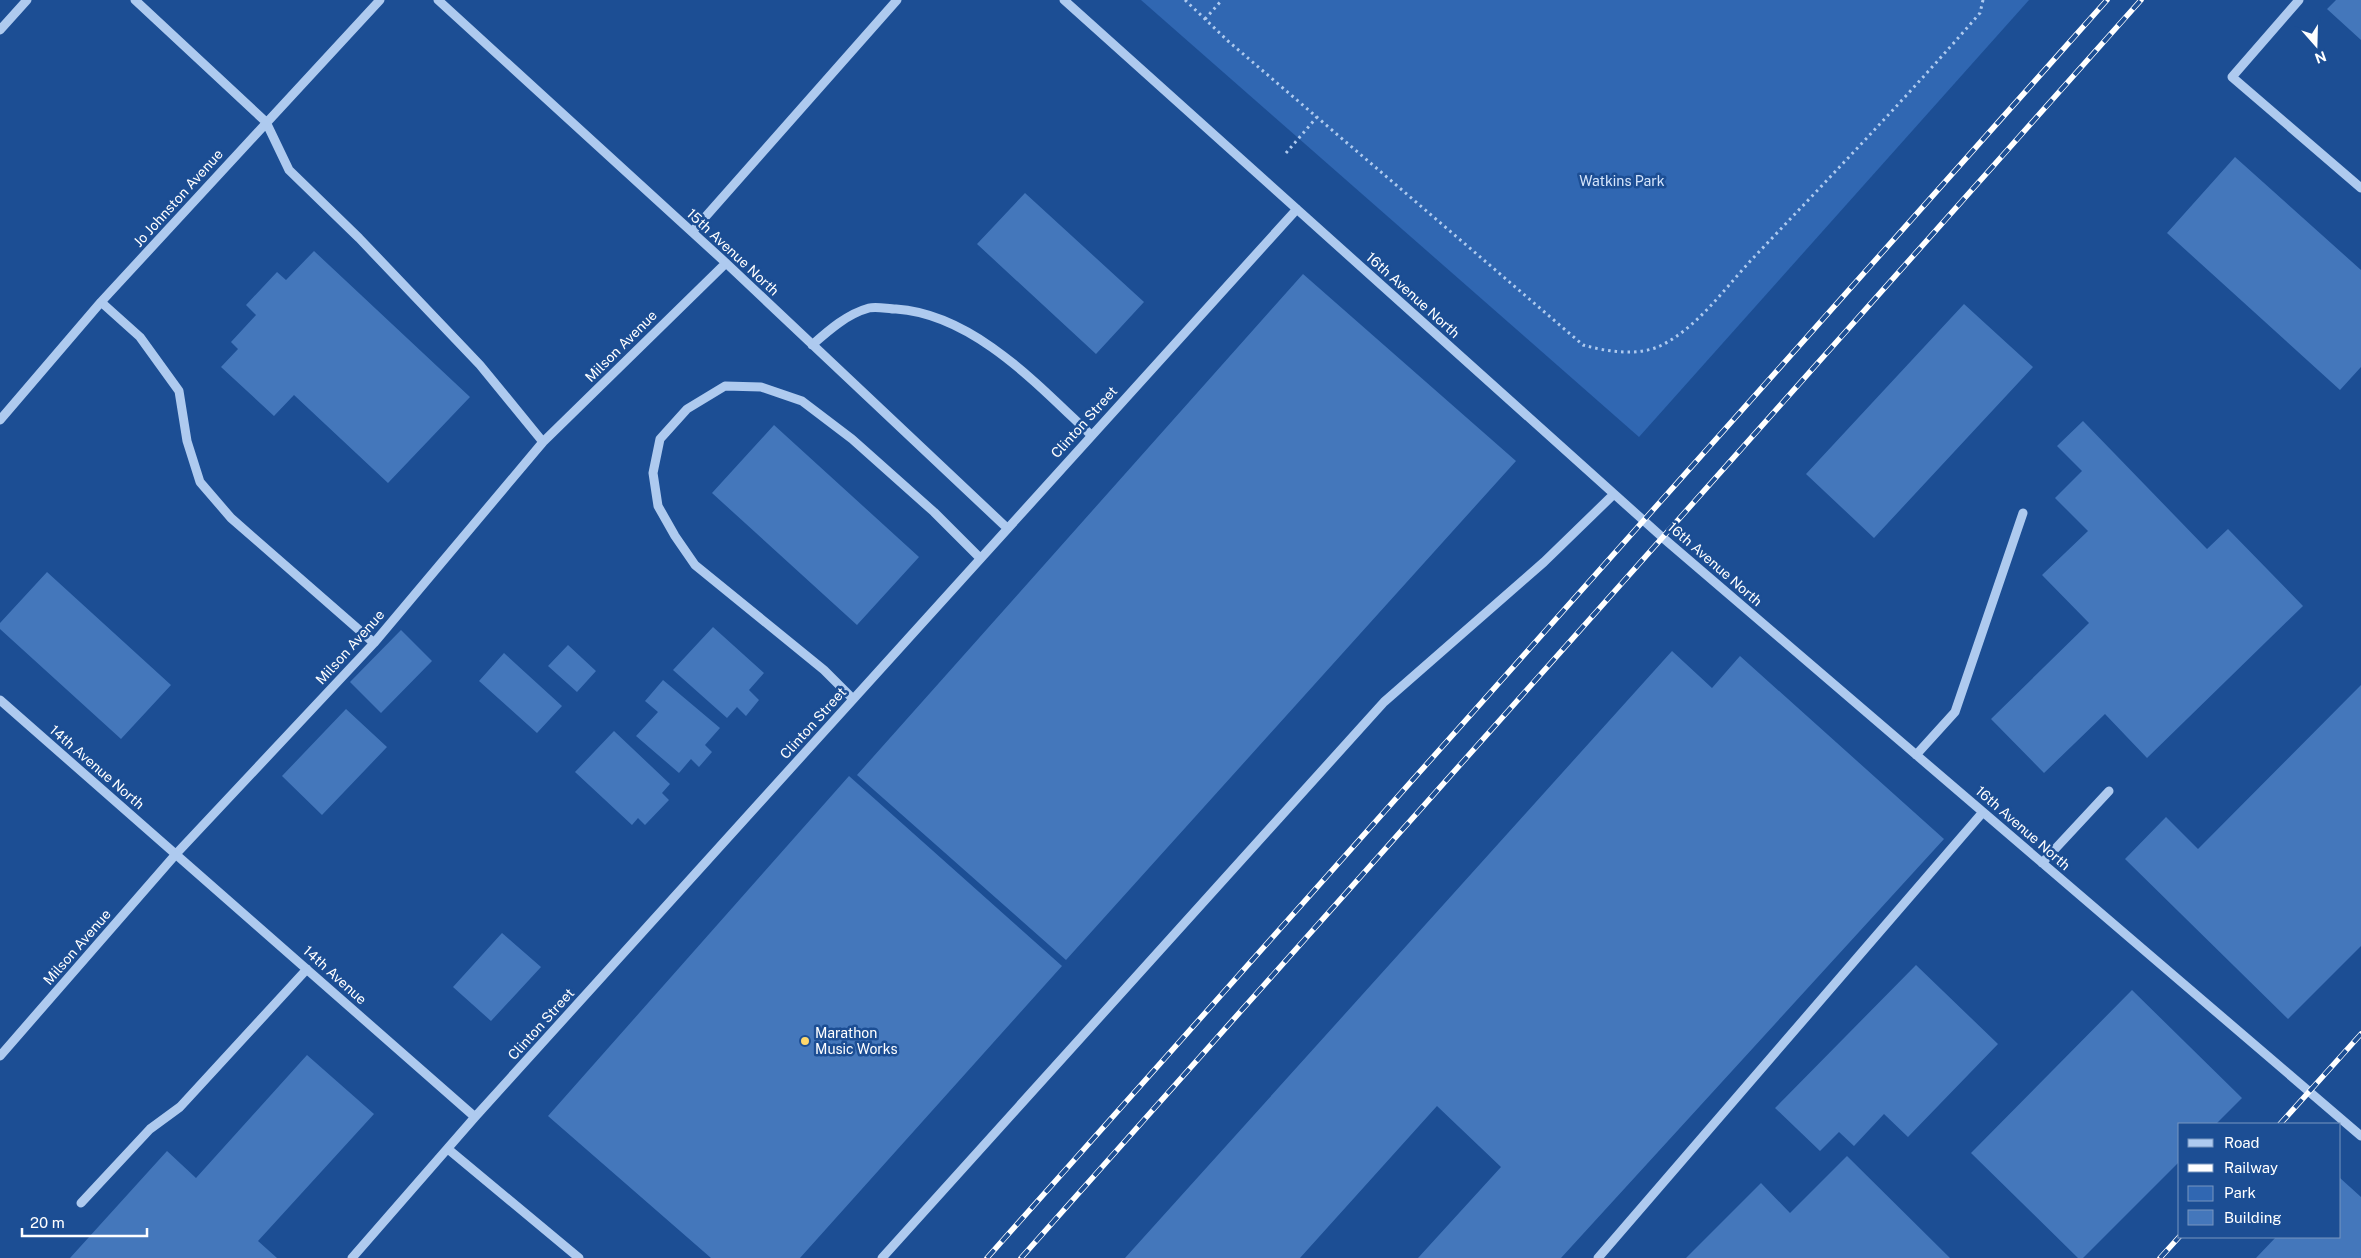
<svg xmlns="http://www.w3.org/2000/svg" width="2361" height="1258" viewBox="0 0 2361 1258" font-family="'Public Sans',sans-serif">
<rect width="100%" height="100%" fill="#1c4e94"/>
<path fill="#3067b2" d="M1141,0H2029L1639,437Z"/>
<path fill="#47b" d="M2336,0H2361V40L2327,9Z
M2235,157L2361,270V367L2340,390L2167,233Z
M1025,193L1144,302L1096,354L977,244Z
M314,251L470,397L388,483L294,395L274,416L221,367L238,349L231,342L256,315L246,305L277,272L286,280Z
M1303,274L1516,461L1066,960L857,775Z
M1964,304L2033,367L1874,538L1806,474Z
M2083,421L2207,549L2228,529L2303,606L2147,758L2105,714L2044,773L1991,719L2089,623L2042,575L2088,531L2055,498L2082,471L2057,446Z
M774,425L919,557L857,625L712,493Z
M47,572L171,685L121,739L0,629V623Z
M713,627L764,673L749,690L759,700L746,716L737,707L727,718L673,670Z
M401,630L432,661L381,713L350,682Z
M568,645L596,671L577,692L548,666Z
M1672,651L1712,688L1740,656L1944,839L1561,1258H1418L1501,1167L1437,1106L1300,1258H1125Z
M504,653L562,706L537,733L479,681Z
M663,680L720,728L705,745L712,752L699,767L691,759L679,773L636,736L658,712L645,701Z
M2361,685V946L2288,1019L2125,859L2166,817L2198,849Z
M346,709L387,747L322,815L282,776Z
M614,731L670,784L662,793L669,800L645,825L638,818L632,825L575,772Z
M849,776L1062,966L800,1258H711L548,1116Z
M502,933L541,967L491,1021L453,987Z
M1916,965L1998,1044L1908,1137L1884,1114L1854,1146L1839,1132L1820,1151L1775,1108Z
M2132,990L2242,1098L2216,1124H2180V1161L2083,1258H2078L1971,1153Z
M307,1055L374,1114L258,1241L277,1258H70L167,1151L196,1178Z
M1847,1156L1950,1258H1686L1761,1183L1790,1213Z
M2340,1178L2361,1197V1258H2256L2276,1237H2340Z"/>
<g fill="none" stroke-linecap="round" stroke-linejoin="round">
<path stroke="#aecaef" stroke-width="3" stroke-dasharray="2.5 4" stroke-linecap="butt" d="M1185,0L1228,41L1583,345C1608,352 1640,357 1664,344C1701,324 1727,285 1756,255C1832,175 1908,96 1980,13L1983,0
M1205,19L1222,0
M1286,153L1317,117"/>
<path stroke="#aecaef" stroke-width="9" d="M135,0L266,122L289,170L359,238L480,365L543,442
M438,0L726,263L1007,528
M1064,0L1662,537L2361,1136
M2299,0L2232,77L2361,188
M0,30L27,0
M692,232L897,0
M101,302L140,337L179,391L187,441L200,482L231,518L374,643
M812,345C829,330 847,314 869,308C877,306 888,309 896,309C973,314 1038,385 1091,435
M0,420L101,302L380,0
M853,699L824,670L695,565L675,536L658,506L653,473L660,439L687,409L725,386L761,387L802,401L852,439L934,512L980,558
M0,700L475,1117
M1916,755L1955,712L2023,513
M2042,863L2109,791
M0,1056L176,854L374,643L543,442L726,263
M448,1149L579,1258
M81,1203L150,1129L180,1107L307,969
M352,1258L475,1117L1297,209
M882,1258L1384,702L1544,562L1614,494
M1598,1258L1983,812"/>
<g stroke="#fff" stroke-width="5.5">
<path id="rail" d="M2280,1124L2361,1034
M987,1258L2107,0
M1021,1258L2141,0
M2160,1258L2180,1236"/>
</g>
<use href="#rail" stroke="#1c4e94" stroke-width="4" stroke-dasharray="11" stroke-linecap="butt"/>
</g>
<circle fill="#ffd86c" stroke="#1c4e94" stroke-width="2" cx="805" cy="1041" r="5"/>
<g text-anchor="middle" stroke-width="5" stroke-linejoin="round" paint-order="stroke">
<g font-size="14" fill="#d5e5fb" stroke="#1c4e94">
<text x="1622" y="186">Watkins Park</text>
</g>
<g font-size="14" fill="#fff" stroke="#1c4e94">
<text transform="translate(178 198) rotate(-48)" y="5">Jo Johnston Avenue</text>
<text transform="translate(733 252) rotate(43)" y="5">15th Avenue North</text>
<text transform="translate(1413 295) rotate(42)" y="5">16th Avenue North</text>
<text transform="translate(621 346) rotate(-45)" y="5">Milson Avenue</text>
<text transform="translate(1084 422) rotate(-48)" y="5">Clinton Street</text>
<text transform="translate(1715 564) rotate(41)" y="5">16th Avenue North</text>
<text transform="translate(350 647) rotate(-48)" y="5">Milson Avenue</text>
<text transform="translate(813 723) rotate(-48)" y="5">Clinton Street</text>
<text transform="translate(97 767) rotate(41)" y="5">14th Avenue North</text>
<text transform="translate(2023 828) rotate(41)" y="5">16th Avenue North</text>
<text transform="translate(77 947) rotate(-49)" y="5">Milson Avenue</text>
<text transform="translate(335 975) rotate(42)" y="5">14th Avenue</text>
<text transform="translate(541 1024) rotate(-48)" y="5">Clinton Street</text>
</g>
<g font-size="14" fill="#fff" stroke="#1c4e94" text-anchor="start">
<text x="815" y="1038">Marathon<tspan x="815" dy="16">Music Works</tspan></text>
</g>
</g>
<rect x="2178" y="1123" width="162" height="115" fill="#1c4e94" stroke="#7795bf"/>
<rect x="2188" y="1139" width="25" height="8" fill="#aecaef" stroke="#7795bf"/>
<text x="2224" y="1148" font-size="15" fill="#ffffff">Road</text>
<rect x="2188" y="1164" width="25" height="8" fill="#ffffff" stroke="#7795bf"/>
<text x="2224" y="1173" font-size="15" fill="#ffffff">Railway</text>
<rect x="2188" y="1186" width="25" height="15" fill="#3067b2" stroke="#7795bf"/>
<text x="2224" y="1198" font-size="15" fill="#ffffff">Park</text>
<rect x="2188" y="1210" width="25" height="15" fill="#4477bb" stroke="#7795bf"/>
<text x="2224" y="1223" font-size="15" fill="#ffffff">Building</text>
<g transform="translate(2316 45) rotate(160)" stroke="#1c4e94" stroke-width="4" paint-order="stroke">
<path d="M0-4L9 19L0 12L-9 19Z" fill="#ffffff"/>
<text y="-8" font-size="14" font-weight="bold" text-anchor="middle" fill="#ffffff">N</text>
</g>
<path d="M22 1228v8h125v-8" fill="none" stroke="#ffffff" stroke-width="2.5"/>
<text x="30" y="1228" font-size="15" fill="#ffffff" stroke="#1c4e94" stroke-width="4" paint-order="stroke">20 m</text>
</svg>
